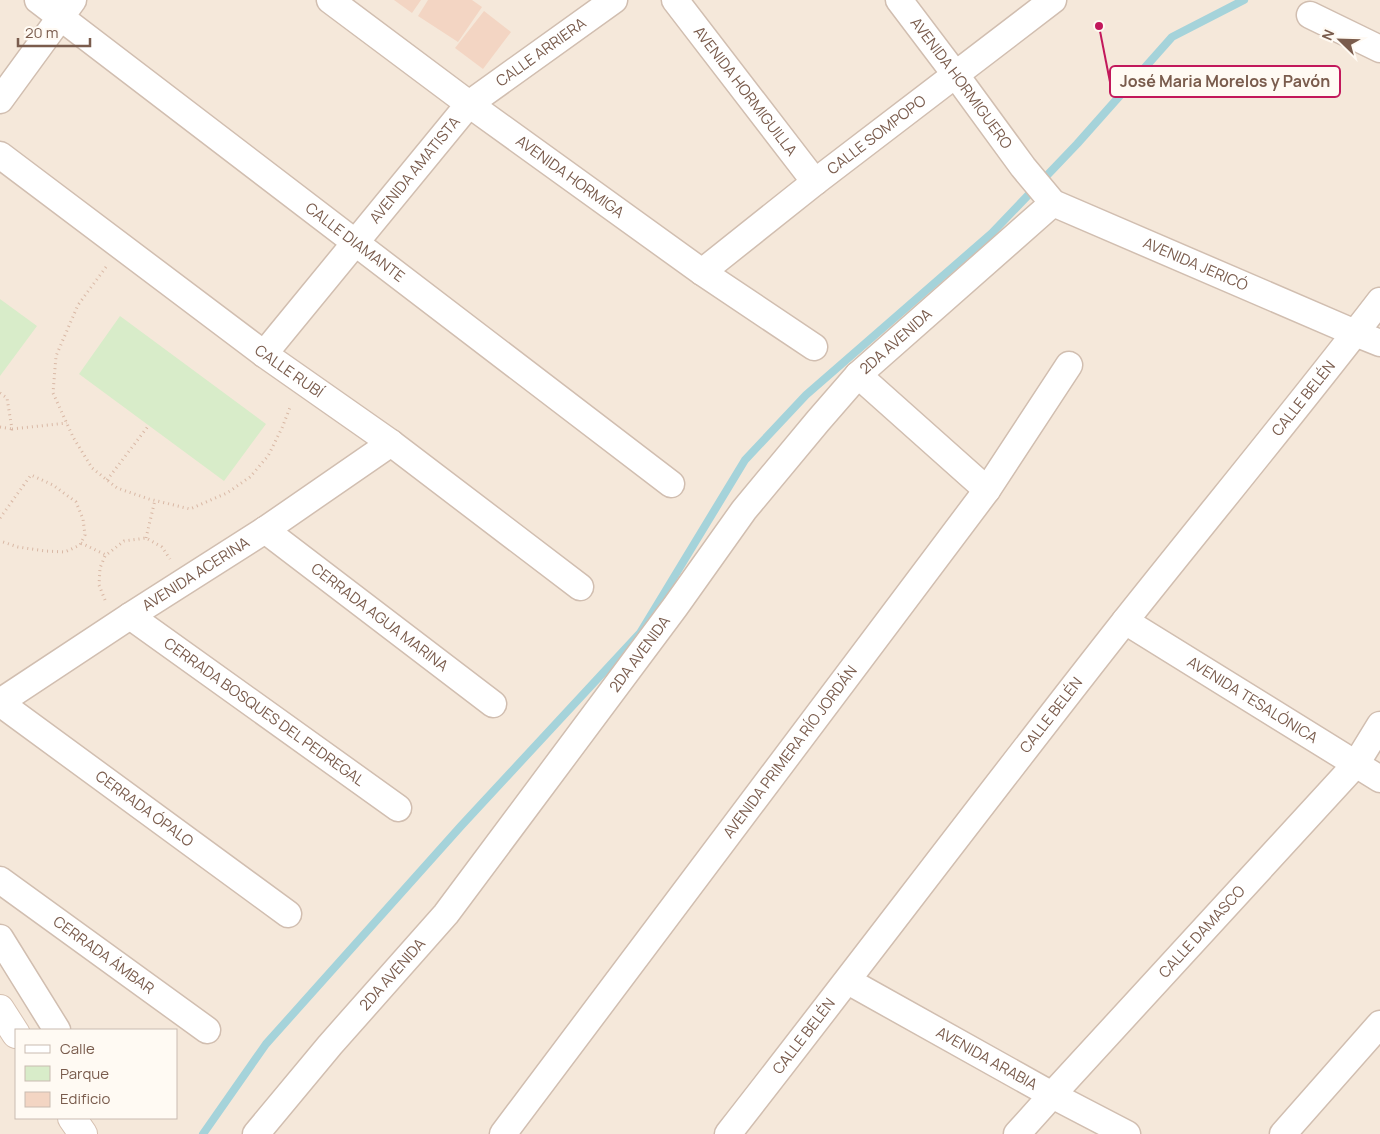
<svg xmlns="http://www.w3.org/2000/svg" width="1380" height="1134" viewBox="0 0 1380 1134" font-family="Manrope,sans-serif">
<rect width="100%" height="100%" fill="#fdf6ec"/>
<path fill="#f5e8da" fill-rule="evenodd" d="M0,0H1380V1134H0ZM16,1030H176V1118H16Z"/>
<path fill="#d8ecc9" d="M0,299L37,326L0,376Z
M120,316L266,424L224,481L79,374Z"/>
<g fill="none" stroke-linecap="round" stroke-linejoin="round">
<path stroke="#a5d3da" stroke-width="8" d="M203,1134L266,1044L461,826L640,633L745,460L806,395L992,233L1077,144L1172,37L1244,0"/>
</g>
<path fill="#f3d5c3" d="M394,0H421L412,13Z
M428,0H472L482,7L458,42L418,16Z
M484,11L511,32L483,69L455,48Z"/>
<g fill="none" stroke-linecap="round" stroke-linejoin="round">
<g stroke="#d1beb0" stroke-width="29">
<g id="minor">
<path id="s1" d="M38,0L671,484"/>
<path id="s2" d="M330,0L469,104L702,272L814,347"/>
<path id="s3" d="M675,0L815,182"/>
<path id="s4" d="M899,0L955,74L1023,167L1053,203L1355,333L1380,343"/>
<path d="M1310,15L1380,49"/>
<path d="M0,100L73,0"/>
<path id="s5" d="M0,155L264,354L391,443L580,587"/>
<path id="s6" d="M702,272L815,182L1053,0"/>
<path id="s7" d="M264,354L469,104L614,0"/>
<path d="M858,375L987,490"/>
<path id="s8" d="M265,530L493,704"/>
<path id="s9" d="M130,616L398,808"/>
<path id="s10" d="M1125,621L1380,779"/>
<path id="s11" d="M0,702L130,616L265,530L391,443"/>
<path id="s12" d="M0,703L288,914"/>
<path id="s13" d="M0,880L207,1030"/>
<path d="M0,938L57,1030"/>
<path id="s14" d="M848,981L1052,1095L1127,1134"/>
<path id="s15" d="M256,1134L330,1045L446,914L675,607L744,510L818,421L858,375L1053,203"/>
<path id="s16" d="M503,1134L987,490L1069,365"/>
<path id="s17" d="M728,1134C861,964 991,791 1125,621C1210,514 1297,409 1380,301"/>
<path id="s18" d="M1017,1134L1052,1095L1356,764L1380,725"/>
<path d="M1283,1134L1380,1024"/>
</g>
</g>
<g stroke="#d6c0b0" stroke-width="30">
<path id="secondary" d="M0,1009L16,1034
M72,1118L83,1134"/>
</g>
<path stroke="#d9b8a5" stroke-width="3" stroke-dasharray="1 4" stroke-linecap="butt" d="M106,267L78,305L56,356L53,393L73,437L92,468L117,488L149,499L190,509L227,493L250,477L268,456L282,428L291,405
M0,393L7,398L12,429L67,423
M0,427L12,429
M107,480L149,425
M0,518L31,475L53,485L76,502L83,519L85,535L80,545L65,552L45,551L18,547L0,541
M146,538L155,500
M81,543L106,555
M105,600L99,585L100,568L105,556L124,541L146,538L162,547L170,559"/>
<use href="#minor" stroke="#fff" stroke-width="26"/>
<use href="#secondary" stroke="#fff" stroke-width="28"/>
</g>
<g text-anchor="middle" stroke-width="4.5" stroke-linejoin="round" paint-order="stroke">
<g font-size="15" fill="#7a5c4d" stroke="#fffaf3">
<text dy="5" stroke="none"><textPath href="#s7" startOffset="412">CALLE ARRIERA</textPath></text>
<text dy="5" stroke="none"><textPath href="#s4" startOffset="104">AVENIDA HORMIGUERO</textPath></text>
<text dy="5" stroke="none"><textPath href="#s3" startOffset="115">AVENIDA HORMIGUILLA</textPath></text>
<text dy="5" stroke="none"><textPath href="#s6" startOffset="222">CALLE SOMPOPO</textPath></text>
<text dy="5" stroke="none"><textPath href="#s7" startOffset="238">AVENIDA AMATISTA</textPath></text>
<text dy="5" stroke="none"><textPath href="#s2" startOffset="298">AVENIDA HORMIGA</textPath></text>
<text dy="5" stroke="none"><textPath href="#s1" startOffset="399">CALLE DIAMANTE</textPath></text>
<text dy="5" stroke="none"><textPath href="#s4" startOffset="410">AVENIDA JERICÓ</textPath></text>
<text dy="5" stroke="none"><textPath href="#s15" startOffset="1020">2DA AVENIDA</textPath></text>
<text dy="5" stroke="none"><textPath href="#s5" startOffset="361">CALLE RUBÍ</textPath></text>
<text dy="5" stroke="none"><textPath href="#s17" startOffset="934">CALLE BELÉN</textPath></text>
<text dy="5" stroke="none"><textPath href="#s11" startOffset="234">AVENIDA ACERINA</textPath></text>
<text dy="5" stroke="none"><textPath href="#s8" startOffset="144">CERRADA AGUA MARINA</textPath></text>
<text dy="5" stroke="none"><textPath href="#s15" startOffset="615">2DA AVENIDA</textPath></text>
<text dy="5" stroke="none"><textPath href="#s10" startOffset="150">AVENIDA TESALÓNICA</textPath></text>
<text dy="5" stroke="none"><textPath href="#s9" startOffset="165">CERRADA BOSQUES DEL PEDREGAL</textPath></text>
<text dy="5" stroke="none"><textPath href="#s17" startOffset="529">CALLE BELÉN</textPath></text>
<text dy="5" stroke="none"><textPath href="#s16" startOffset="478">AVENIDA PRIMERA RÍO JORDÁN</textPath></text>
<text dy="5" stroke="none"><textPath href="#s12" startOffset="179">CERRADA ÓPALO</textPath></text>
<text dy="5" stroke="none"><textPath href="#s18" startOffset="274">CALLE DAMASCO</textPath></text>
<text dy="5" stroke="none"><textPath href="#s13" startOffset="128">CERRADA ÁMBAR</textPath></text>
<text dy="5" stroke="none"><textPath href="#s15" startOffset="210">2DA AVENIDA</textPath></text>
<text dy="5" stroke="none"><textPath href="#s17" startOffset="124">CALLE BELÉN</textPath></text>
<text dy="5" stroke="none"><textPath href="#s14" startOffset="159">AVENIDA ARABIA</textPath></text>
</g>
</g>
<path fill="none" stroke="#c2185b" stroke-width="2" d="M1099 26L1110 82"/>
<circle fill="#c2185b" stroke="#fffaf3" stroke-width="2" cx="1099" cy="26" r="5"/>
<rect fill="#fffaf3" stroke="#c2185b" stroke-width="2" x="1110" y="66" width="230" height="31" rx="5"/>
<g font-size="16" text-anchor="middle" font-weight="bold" fill="#7a5c4d">
<text x="1225" y="87">José Maria Morelos y Pavón</text>
</g>
<rect x="15" y="1029" width="162" height="90" fill="#fffaf3" stroke="#cabbb1"/>
<rect x="25" y="1045" width="25" height="8" fill="#ffffff" stroke="#cabbb1"/>
<text x="60" y="1054" font-size="15" fill="#7a5c4d">Calle</text>
<rect x="25" y="1066" width="25" height="15" fill="#d8ecc9" stroke="#cabbb1"/>
<text x="60" y="1079" font-size="15" fill="#7a5c4d">Parque</text>
<rect x="25" y="1092" width="25" height="15" fill="#f3d5c3" stroke="#cabbb1"/>
<text x="60" y="1104" font-size="15" fill="#7a5c4d">Edificio</text>
<g transform="translate(1340 40) rotate(293)" stroke="#fffaf3" stroke-width="4" paint-order="stroke">
<path d="M0-4L9 19L0 12L-9 19Z" fill="#7a5c4d"/>
<text y="-8" font-size="14" font-weight="bold" text-anchor="middle" fill="#7a5c4d">N</text>
</g>
<path d="M18 38v8h72v-8" fill="none" stroke="#7a5c4d" stroke-width="2.5"/>
<text x="25" y="38" font-size="15" fill="#7a5c4d" stroke="#fffaf3" stroke-width="4" paint-order="stroke">20 m</text>
</svg>
